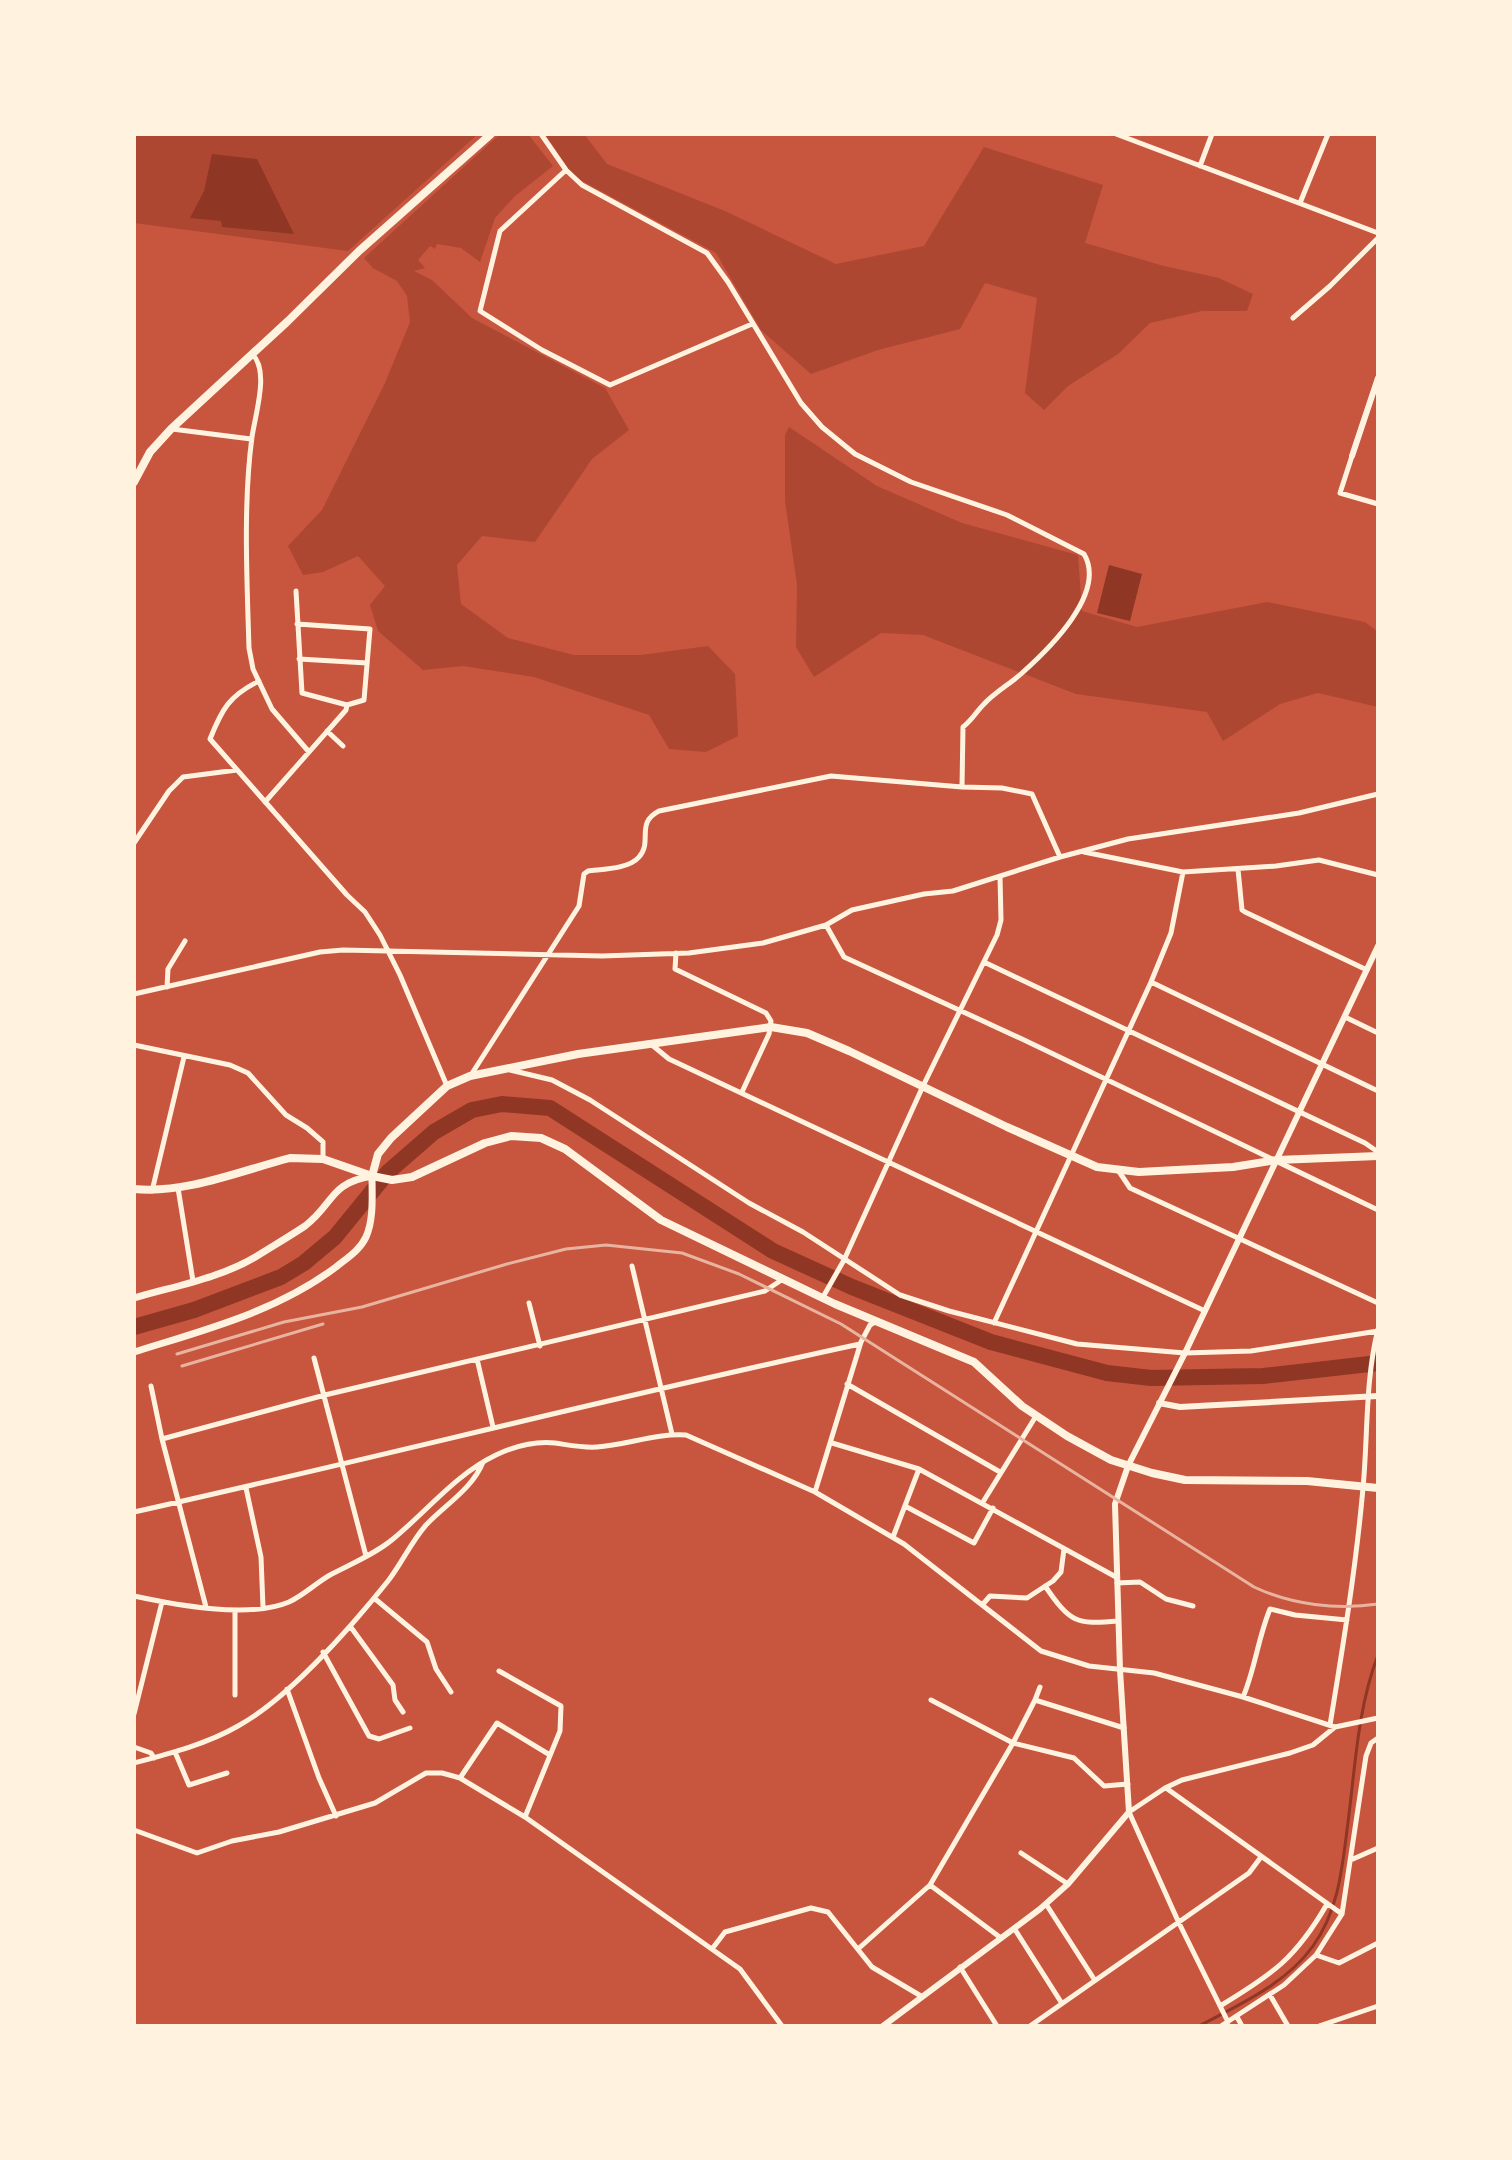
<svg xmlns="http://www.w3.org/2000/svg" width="1512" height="2160" viewBox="0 0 1512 2160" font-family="Raleway,sans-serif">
<rect width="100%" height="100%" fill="#c8553d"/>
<path fill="#ae4732" d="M134,134H478L348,251L134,223Z
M500,134H528L553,166L515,196L495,218L480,262L461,248L437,244L435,249L430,246L418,260L425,268L414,271L432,280L472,318L605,388L629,430L592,459L535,542L482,536L457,565L461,604L508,638L574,655H641L708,646L735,674L738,736L706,752L669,749L649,715L534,677L463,666L423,670L378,631L370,605L385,586L358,556L323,572L303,575L288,546L322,510L385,383L410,322L407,296L397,281L373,268L364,258Z
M545,134H584L607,164L725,211L836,264L924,246L984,147L1103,185L1085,243L1164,266L1219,278L1253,294L1247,311H1202L1150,323L1118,354L1068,386L1044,410L1025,393L1037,298L985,283L960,329L878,350L811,374L761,330L716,253L573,176Z
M789,427L877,486L962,523L1078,555L1082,611L1137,627L1267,602L1365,622L1378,632V707L1318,693L1280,704L1223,741L1207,712L1076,694L923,635L881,633L814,677L796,647L797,585L785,501V435Z"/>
<path fill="#8f3625" d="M212,154L257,159L294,234L222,227L221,221L190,218L204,191Z
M1109,565L1142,574L1130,621L1097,613Z"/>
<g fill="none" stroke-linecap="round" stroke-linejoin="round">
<path stroke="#8f3625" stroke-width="3" d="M1199,2026C1239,2005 1286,1984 1313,1946C1338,1911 1342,1870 1347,1830C1355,1772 1357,1709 1378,1655"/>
<path stroke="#8f3625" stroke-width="16" d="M134,1327L194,1310L281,1277L304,1263L335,1237L388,1172L434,1132L472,1110L502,1104L550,1108L773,1251L852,1287L991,1342L1107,1373L1151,1378L1263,1376L1378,1363"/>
<path stroke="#fff3e0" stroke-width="5" d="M541,134L566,170L582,185L707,253L728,282L801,403L822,427L855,454L911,482L1007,515L1084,554C1107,593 1049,649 1022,673C1010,684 995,692 984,704C976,712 972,720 963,727L962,787
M1116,134L1378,233
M1200,166L1212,134
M566,170L500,231L480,311L542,350L610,385L752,324
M1300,203L1328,134
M1293,318L1330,286L1378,238
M252,354C270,370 255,415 252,437C243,503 247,581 249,648L253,669L272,709L309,752
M172,429L251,439
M1352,456L1340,493L1378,504
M296,591L302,693L347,705L364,700L370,629L297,624
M299,659L367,663
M259,681C229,696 222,709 210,739L347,895L365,912L380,935L400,975L447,1086
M327,731L343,746
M265,802L346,710L347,705
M134,843L169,791L183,777L237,770
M1084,852L1183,872L1276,866L1319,860L1378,875
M1238,869L1242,910L1245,912L1367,970
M826,925L844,957L1022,1039L1378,1210
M676,953L675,969L766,1013L771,1021L769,1034L742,1092
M984,962L1365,1143L1378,1152
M1151,982L1378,1091
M167,987L168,969L185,941
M134,994L320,952L343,950L602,956L689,953L763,943L826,925L852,910L924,894L953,891L1060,857L1128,839L1299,813L1378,794
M1345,1017L1378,1033
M134,1045L230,1065L248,1073L286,1115L307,1128L323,1142V1159
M652,1045L669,1059L1205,1311
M510,1070L552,1080L590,1100L749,1203L803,1232L900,1295L949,1311L1077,1344L1185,1353L1251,1351L1378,1331
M471,1075L579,906L584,874L588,871C602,869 629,869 639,857C653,842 635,823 659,811L831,776L962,787L1002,788L1032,794L1060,857
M1118,1170L1130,1188L1378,1303
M178,1188L193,1281
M152,1191L184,1057
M632,1266L672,1434
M823,1297L844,1260L923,1086L997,935L1001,920L1000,876
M529,1303L540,1346
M994,1323L1151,982L1171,933L1183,872
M314,1358L366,1556
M477,1359L493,1427
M847,1384L1000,1472
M151,1386L162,1439L206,1607
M162,1439L325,1395L765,1291L783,1279
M832,1443L919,1469L1116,1577
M246,1488L261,1557L263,1607
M815,1492L861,1342L870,1325L875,1322
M983,1502L1036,1416
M905,1506L974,1543L993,1508
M134,1512C376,1458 617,1396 860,1344
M893,1537L919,1469
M1117,1583L1140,1582L1166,1599L1193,1606
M1045,1586C1070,1622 1075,1625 1118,1621
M134,1596C176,1605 249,1619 289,1602C304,1595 316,1583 330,1575C351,1564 375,1554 393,1539C427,1511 456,1474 496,1455C513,1447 535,1441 555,1443C569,1445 582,1448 597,1447C627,1445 656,1433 686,1435L815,1492L904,1544L1041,1651L1089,1666L1154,1673L1243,1697L1335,1727
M374,1598L427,1642L436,1669L451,1692
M983,1604L990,1596L1027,1598L1053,1581L1061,1572L1064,1549
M235,1610V1695
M350,1626L393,1685L395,1700L403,1712
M323,1652L369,1736L379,1739L410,1728
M499,1671L561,1706L560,1731L525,1817
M287,1689L319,1778L336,1816
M1243,1697C1255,1669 1258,1638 1270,1609L1295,1615L1347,1620
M931,1700L1013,1743L1074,1758L1104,1786L1128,1784
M1035,1700L1040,1687
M134,1714L162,1602
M1330,1725C1343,1646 1356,1567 1363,1488C1368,1436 1365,1381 1378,1329
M134,1747L151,1753L154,1758
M175,1752L189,1785L227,1773
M134,1763C168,1754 207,1744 238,1726C289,1698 351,1627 388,1581C402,1563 411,1542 426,1525C445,1505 473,1488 483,1462
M460,1778L497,1723L550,1755
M1166,1788L1342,1914
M134,1830L197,1853L232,1841L279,1832L375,1803L426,1773H442L460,1778L525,1817L740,1969L782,2026
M1021,1853L1068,1884
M1353,1859L1378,1848
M930,1885L1001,1938
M1046,1904L1094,1979
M1014,1928L1061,2002
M712,1949L725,1932L811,1908L828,1912L872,1967L921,1996
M858,1949L930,1885L1013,1743L1035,1700L1124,1728
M1316,1955L1339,1963L1378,1943
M960,1967L997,2026
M1270,1995L1288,2026
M1220,2006C1273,1974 1296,1958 1327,1904
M1237,2017L1242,2026
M1228,2022L1178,1921L1129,1812L1165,1788L1182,1780L1290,1753L1313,1745L1335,1727L1378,1718
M1030,2026L1249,1873L1261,1857
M1221,2026L1284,1985L1316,1955L1342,1914L1366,1756L1371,1743L1378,1738
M1319,2026L1378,2006"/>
<path stroke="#fff3e0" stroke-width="6" d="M1352,456L1378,378
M1159,1403L1180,1407L1378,1396
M883,2026L1040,1909L1068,1884L1129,1812L1120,1670L1115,1504L1128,1466L1185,1353L1378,946"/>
<path stroke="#fff3e0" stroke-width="7" d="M134,1298C175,1286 221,1278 257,1256C273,1246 290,1236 305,1226C334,1204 329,1183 372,1176C372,1195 374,1219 366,1237C360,1250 347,1258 336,1267C276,1312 204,1330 134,1352"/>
<path stroke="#fff3e0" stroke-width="8" d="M134,482L150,452L171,429L288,321L359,251L491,134"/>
<path stroke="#fff3e0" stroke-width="8" d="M372,1176L378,1154L391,1138L447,1086L470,1076L578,1054L771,1027L807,1033L849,1051L1007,1127L1097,1167L1139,1172L1233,1167L1277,1160L1378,1156
M134,1189C186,1194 240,1171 290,1158L323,1159L372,1176L392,1180L412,1177L485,1143L511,1136L541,1138L565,1149L661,1220L835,1304L974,1362L1022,1406L1067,1436L1111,1460L1152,1473L1185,1480L1307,1481L1378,1488"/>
<path stroke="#e9b49f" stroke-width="3" d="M177,1354L284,1322L362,1307L507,1264L566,1249L606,1245L682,1253L739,1274L841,1324L1254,1587C1292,1605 1337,1610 1378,1604
M182,1366L323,1324"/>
</g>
<rect width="1512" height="2160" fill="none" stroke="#fff3e0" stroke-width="272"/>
</svg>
